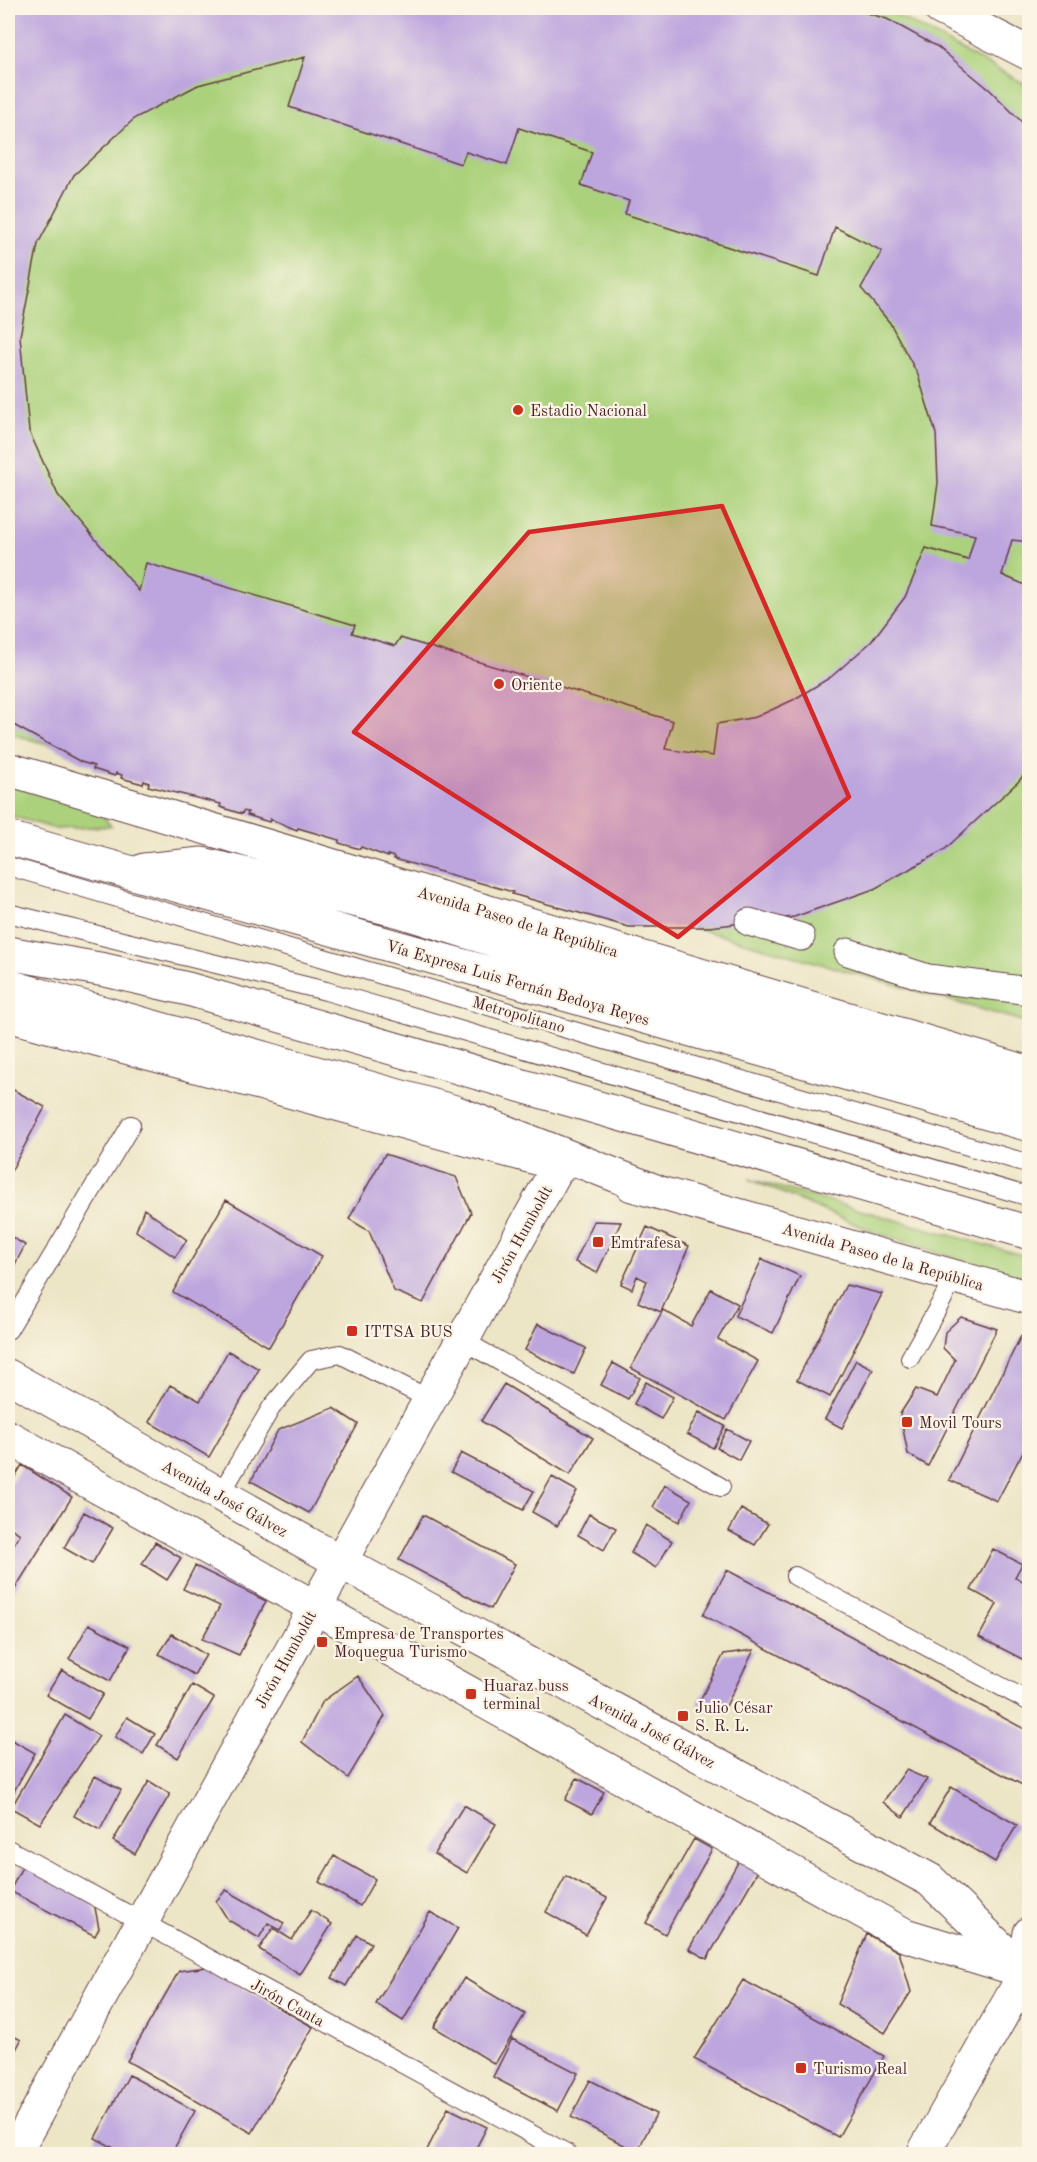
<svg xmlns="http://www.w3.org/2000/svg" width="1037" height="2162" viewBox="0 0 1037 2162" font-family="'Old Standard TT',serif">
<rect width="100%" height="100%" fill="#fcf5e5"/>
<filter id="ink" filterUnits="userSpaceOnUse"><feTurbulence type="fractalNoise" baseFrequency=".0167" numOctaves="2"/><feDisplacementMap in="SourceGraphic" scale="12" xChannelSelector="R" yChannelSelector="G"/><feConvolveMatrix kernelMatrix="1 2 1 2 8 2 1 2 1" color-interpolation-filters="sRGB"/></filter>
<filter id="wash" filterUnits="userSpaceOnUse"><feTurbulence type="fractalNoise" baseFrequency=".008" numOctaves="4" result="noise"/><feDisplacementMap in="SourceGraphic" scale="24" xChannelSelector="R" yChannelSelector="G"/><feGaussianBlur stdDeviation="1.35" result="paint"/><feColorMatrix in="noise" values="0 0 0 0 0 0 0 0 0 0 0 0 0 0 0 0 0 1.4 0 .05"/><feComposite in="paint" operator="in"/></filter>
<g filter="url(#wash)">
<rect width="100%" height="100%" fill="#ece5c6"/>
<path fill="#abd17b" stroke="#7a7853" stroke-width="1.5" d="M8,8H883L1029,86V1023L8,733Z
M8,782L97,809L111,826L56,829L8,815Z
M749,1179L1029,1257V1282L874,1232Z"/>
<g id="blocks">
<path fill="#bda6de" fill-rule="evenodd" d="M8,8H857L861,9L860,11L887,19L938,47L990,90L1030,130V542L1012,540L1002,575L1030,587V767L1019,781L944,850L874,889L794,917L709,927H629L512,894L513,892L394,859V857L388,855V857L361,847L360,849L339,843V840L298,828L297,830L270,819L269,822L247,815L248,812L243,811L242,814L220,807L221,804L148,786L149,783L144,781L143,784L121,778L122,775L116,773L115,776L93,769L94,766L81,762L8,722ZM305,57L289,107L461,164L466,152L507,165L519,128L592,152L581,185L629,201L625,214L819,276L835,227L882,251L861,288L890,323L918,375L936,434L938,483L932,526L975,535L968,560L926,548L905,597L871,642L831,677L793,700L756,717L717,724L713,756L665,749L673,721L400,638L395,646L352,633L355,625L146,563L139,591L58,495L29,431L20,336L38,244L74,175L135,118L198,85Z
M8,1087L45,1107L8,1177Z
M385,1154L456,1177L471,1213L423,1303L394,1291L369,1231L349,1219Z
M226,1200L322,1256L269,1347L173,1292Z
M144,1209L187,1240L175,1257L136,1231Z
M594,1221L621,1222L597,1273L575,1262Z
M647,1227L689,1246L661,1312L638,1302L647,1281L637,1276L632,1289L621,1284Z
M8,1235L25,1245L8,1278Z
M762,1259L800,1276L773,1333L735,1316Z
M846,1285L882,1294L830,1397L797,1380Z
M711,1289L738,1304L718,1339L758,1361L726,1420L631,1368L663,1310L691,1326Z
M961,1317L997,1329L928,1466L908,1454L900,1414L916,1389L937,1397L955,1360L943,1348L945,1332Z
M538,1324L586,1348L574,1374L525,1350Z
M1021,1336L1030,1338V1438L997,1501L949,1480Z
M228,1351L259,1369L209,1457L149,1422L170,1385L200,1401Z
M856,1360L873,1369L842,1428L825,1419Z
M613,1363L640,1378L628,1399L601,1385Z
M646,1382L673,1397L661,1419L634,1404Z
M504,1384L593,1438L570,1475L481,1421Z
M333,1408L358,1424L309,1513L251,1481L278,1430Z
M699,1412L725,1426L713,1448L687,1434Z
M727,1429L749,1441L739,1460L717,1448Z
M461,1453L534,1491L523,1510L451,1472Z
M22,1465L72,1497L8,1600V1554L20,1534L8,1526V1488Z
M552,1477L577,1491L557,1526L532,1512Z
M665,1485L691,1500L679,1522L653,1507Z
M741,1509L768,1524L755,1545L729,1531Z
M84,1512L113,1528L92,1564L64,1548Z
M589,1514L616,1528L604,1550L578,1535Z
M423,1515L515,1564L491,1609L399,1560Z
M646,1525L672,1541L656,1568L631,1553Z
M155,1542L181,1558L167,1580L142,1564Z
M993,1549L1022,1564L1015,1577L1030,1585V1663L979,1637L997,1604L971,1590Z
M195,1566L266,1601L239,1655L202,1639L220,1606L183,1589Z
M727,1570L1030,1732V1789L703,1615Z
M89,1624L130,1646L110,1681L69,1659Z
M172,1634L206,1655L194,1675L159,1654Z
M754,1650L723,1712L698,1704L724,1654Z
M62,1670L103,1694L88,1719L46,1695Z
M358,1676L385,1716L348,1778L302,1742L323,1701Z
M192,1685L214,1698L178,1758L157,1745Z
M65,1715L99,1736L40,1824L11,1808Z
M127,1717L155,1734L143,1754L115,1737Z
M12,1740L35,1753L8,1802V1748Z
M906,1770L927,1779L903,1817L883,1802Z
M95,1776L121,1790L100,1830L74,1816Z
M577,1778L604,1792L592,1814L565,1800Z
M149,1781L170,1794L135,1854L113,1841Z
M951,1787L1017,1825L995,1862L930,1823Z
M464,1805L496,1824L467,1873L434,1854Z
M694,1839L712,1849L665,1934L646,1923Z
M334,1856L375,1879L360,1906L319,1882Z
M740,1859L759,1869L707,1959L689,1949Z
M23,1865L94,1903L99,1928L95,1936L10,1891Z
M566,1876L607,1898L586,1935L546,1912Z
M226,1890L284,1923L280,1930L268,1923L259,1938L228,1920L216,1901Z
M311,1910L332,1924L300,1975L259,1949L273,1928L292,1940Z
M430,1912L458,1928L403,2021L376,2004Z
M867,1934L899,1952L911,1992L885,2033L837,2004Z
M357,1935L371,1943L346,1986L332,1978Z
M207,1967L313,2027L252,2133L127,2061L179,1971Z
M464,1978L525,2014L495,2064L434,2027Z
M743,1980L884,2056L838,2137L694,2059Z
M8,2033L21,2040L8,2065Z
M512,2039L578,2073L558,2111L493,2077Z
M129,2075L195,2111L171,2154H125L95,2138Z
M590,2080L656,2114L637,2152L571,2117Z
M448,2108L487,2127L473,2154H425Z"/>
</g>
</g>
<g filter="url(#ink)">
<use href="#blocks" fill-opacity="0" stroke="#623d42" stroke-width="1.5"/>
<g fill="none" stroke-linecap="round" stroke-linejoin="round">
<g stroke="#623d42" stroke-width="20">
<path id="service" d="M8,866L1030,1164
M8,913L326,991L1030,1197
M8,1330L131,1125
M462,1340L721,1487
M910,1358L955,1277
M220,1495L271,1408L311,1360L340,1354L429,1399
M795,1576L1030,1702
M8,1849L568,2154"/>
</g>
<g stroke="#623d42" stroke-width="29">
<path id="pedestrian" d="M749,922L801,937
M848,952L928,978L1030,991"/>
</g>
<g stroke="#623d42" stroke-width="35">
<path id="tertiary" d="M940,8L1030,54
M8,1376L339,1561L930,1880L1024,1971
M8,1437L905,1935L1020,1970
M14,2154L559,1165"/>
</g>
<g stroke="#623d42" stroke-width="35">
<path id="secondary" d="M8,769L1030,1073
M8,1015L562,1165
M632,1185L1030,1298
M1024,1971L1030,1933
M923,2154L1030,1965"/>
</g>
<g stroke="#623d42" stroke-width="35">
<path id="motorway" d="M8,838L1030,1125
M144,870L202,864L400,911L980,1091L1030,1099
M8,953L105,970L188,989L1030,1233
M8,986L455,1112L658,1192"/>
</g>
<use href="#service" stroke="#fff" stroke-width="18"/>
<use href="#pedestrian" stroke="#fff" stroke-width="27"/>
<use href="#tertiary" stroke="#fff" stroke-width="33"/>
<use href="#secondary" stroke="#fff" stroke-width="33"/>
<use href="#motorway" stroke="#fff" stroke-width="33"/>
</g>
</g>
<path fill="#d62828" fill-opacity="0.2" stroke="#d62828" stroke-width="4.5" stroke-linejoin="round" d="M722,506L849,797L678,937L354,732L529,532Z"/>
<g fill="#c8321e" stroke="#fcf5e5" stroke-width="2">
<circle cx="518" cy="410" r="6"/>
<circle cx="499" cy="684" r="6"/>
<rect x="592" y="1236" width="12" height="12" rx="3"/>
<rect x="346" y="1325" width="12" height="12" rx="3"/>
<rect x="901" y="1416" width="12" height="12" rx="3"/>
<rect x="316" y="1636" width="12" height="12" rx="3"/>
<rect x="465" y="1688" width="12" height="12" rx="3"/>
<rect x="677" y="1710" width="12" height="12" rx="3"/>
<rect x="795" y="2062" width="12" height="12" rx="3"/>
</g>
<g text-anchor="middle" stroke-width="4.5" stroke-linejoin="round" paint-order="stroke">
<g font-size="16" fill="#4a1f2b" stroke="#fcf5e5" text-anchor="start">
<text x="530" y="416">Estadio Nacional</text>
<text x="511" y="690">Oriente</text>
<text x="610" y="1248">Emtrafesa</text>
<text x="364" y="1337">ITTSA BUS</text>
<text x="919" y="1428">Movil Tours</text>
<text x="334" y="1639">Empresa de Transportes<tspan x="334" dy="18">Moquegua Turismo</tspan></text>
<text x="483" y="1691">Huaraz buss<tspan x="483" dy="18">terminal</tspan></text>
<text x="695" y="1713">Julio César<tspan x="695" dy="18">S. R. L.</tspan></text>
<text x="813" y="2074">Turismo Real</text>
</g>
<g font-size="16" fill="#4a1f2b" stroke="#fcf5e5">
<text transform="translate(518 921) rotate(17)" y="6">Avenida Paseo de la República</text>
<text transform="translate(518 982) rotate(16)" y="6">Vía Expresa Luis Fernán Bedoya Reyes</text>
<text transform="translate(519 1014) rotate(16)" y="6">Metropolitano</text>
<text transform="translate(521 1234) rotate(-61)" y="6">Jirón Humboldt</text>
<text transform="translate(883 1256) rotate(16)" y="6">Avenida Paseo de la República</text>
<text transform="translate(225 1498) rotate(29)" y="6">Avenida José Gálvez</text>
<text transform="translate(285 1659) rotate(-61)" y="6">Jirón Humboldt</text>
<text transform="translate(652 1730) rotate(28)" y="6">Avenida José Gálvez</text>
<text transform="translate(288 2002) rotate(29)" y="6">Jirón Canta</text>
</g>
</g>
<rect width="1037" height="2162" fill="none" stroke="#fcf5e5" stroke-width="30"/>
</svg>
